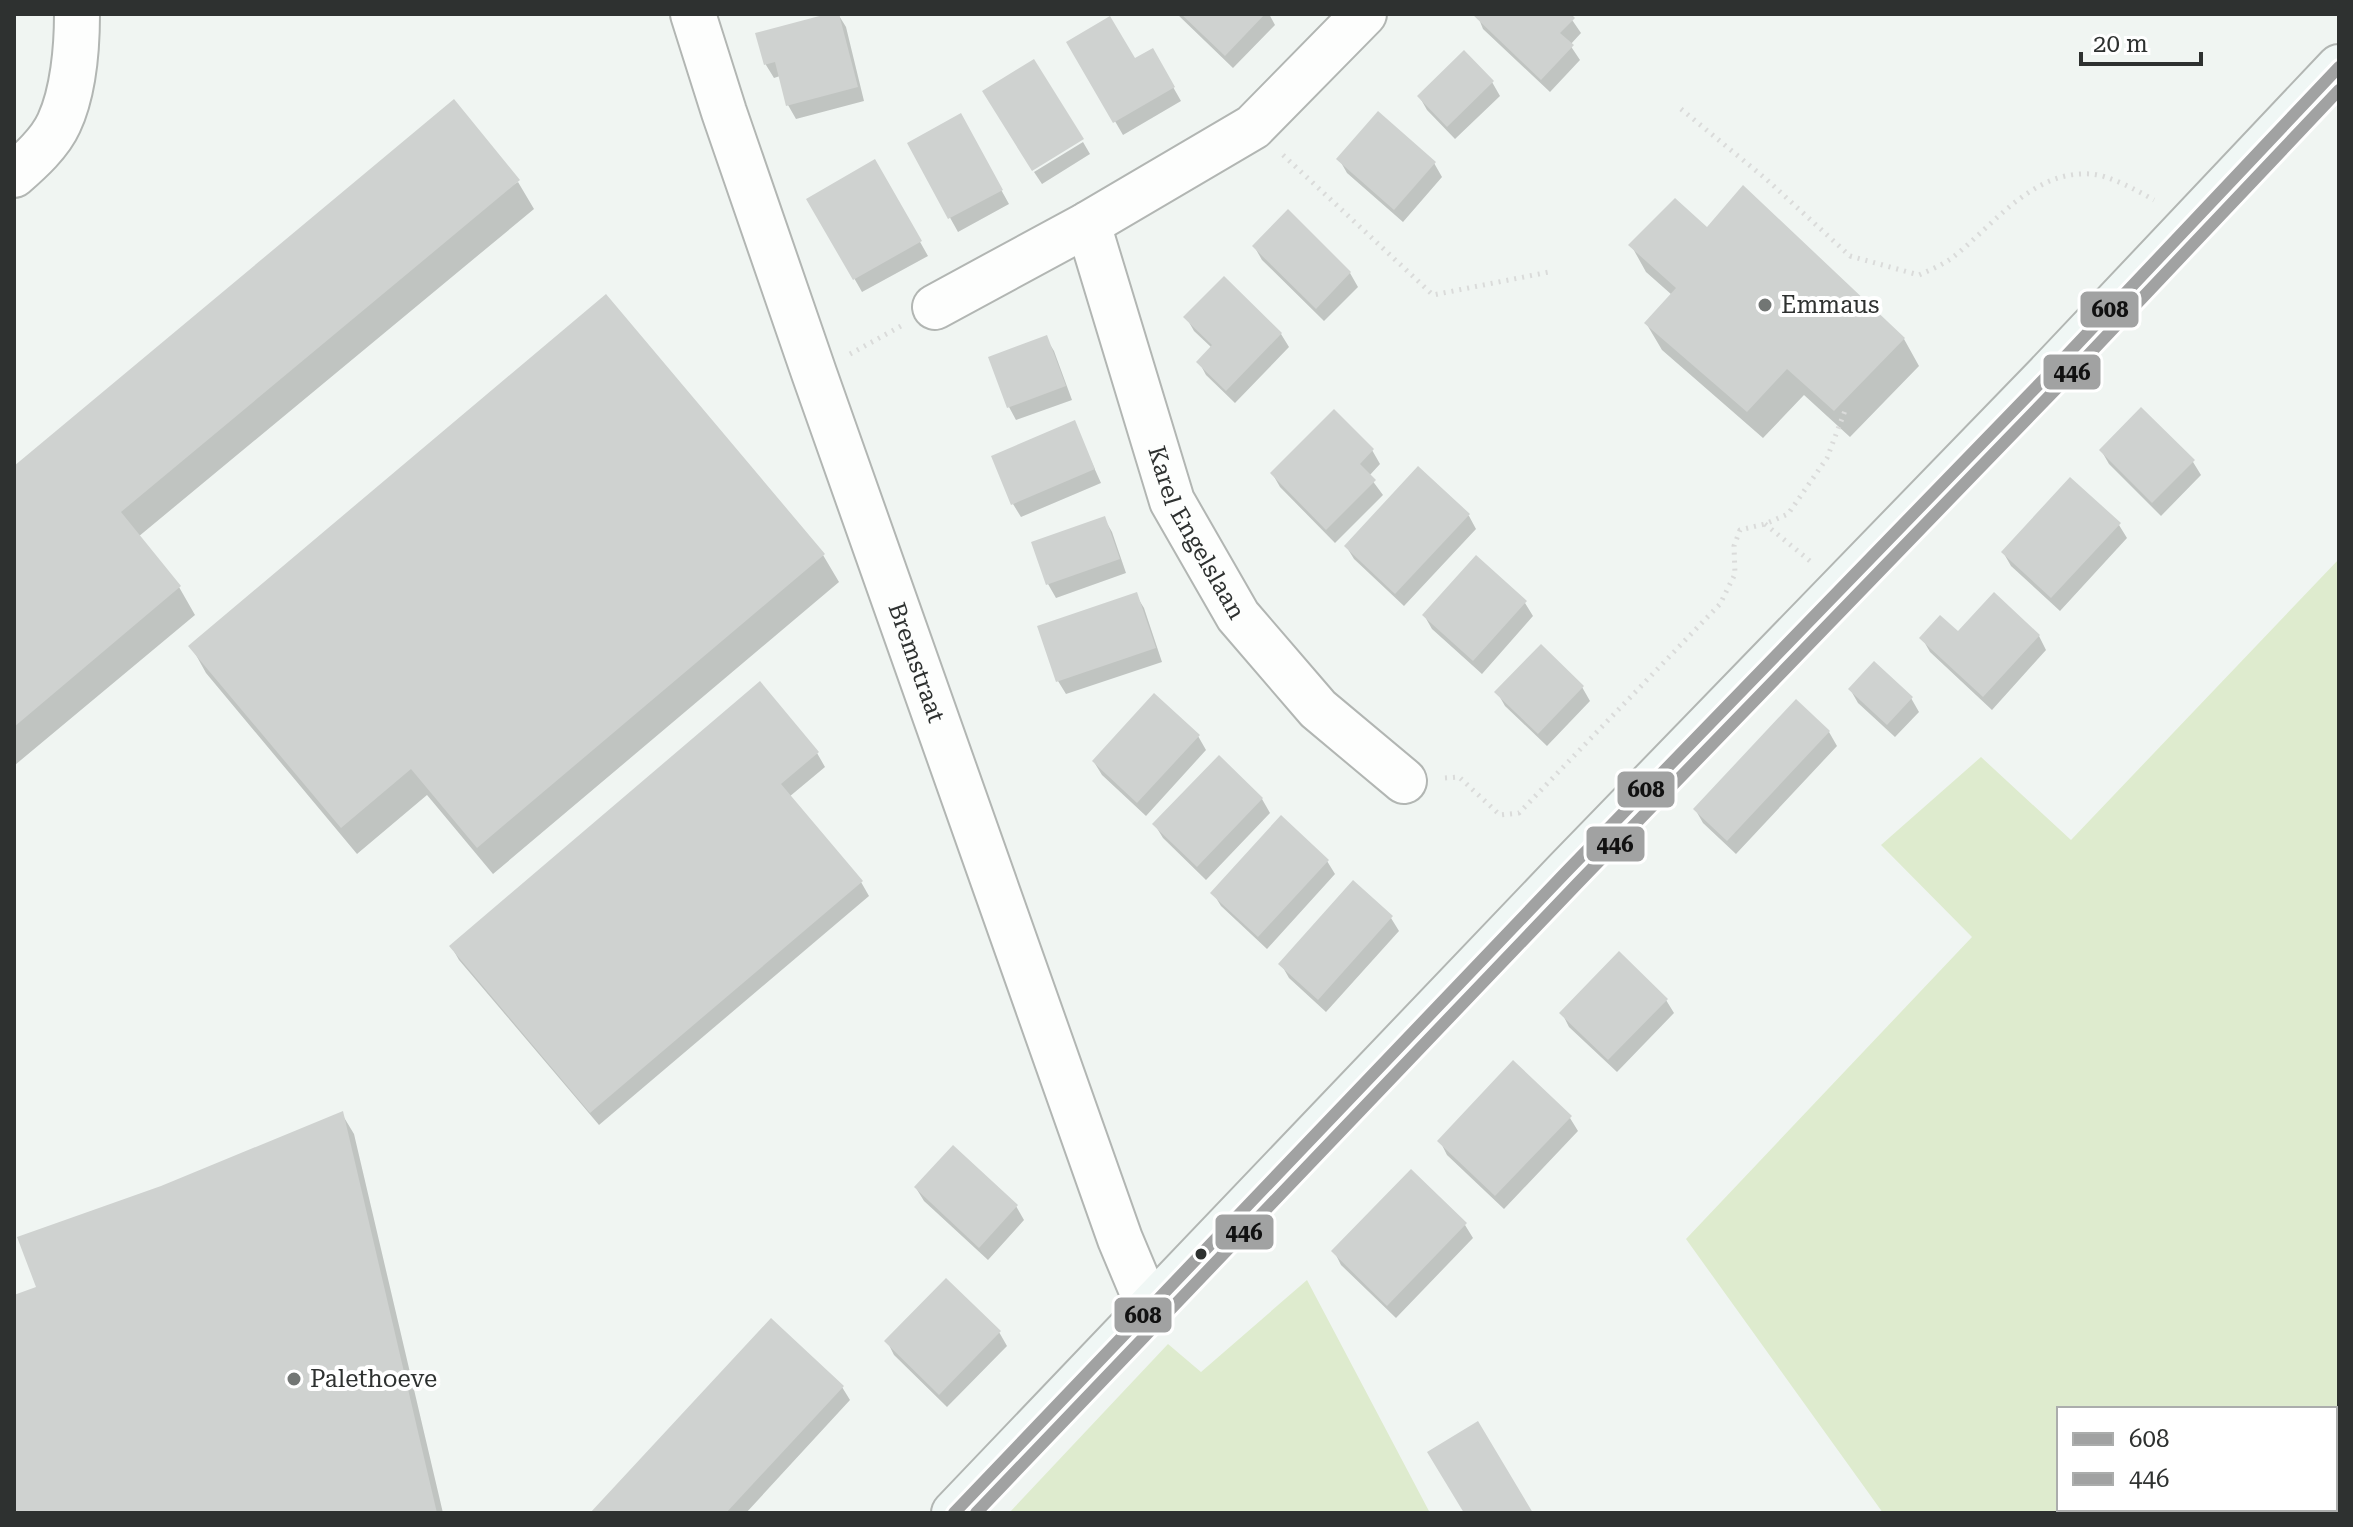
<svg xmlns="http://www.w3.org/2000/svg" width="2353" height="1527" viewBox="0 0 2353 1527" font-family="'Roboto Serif',serif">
<rect width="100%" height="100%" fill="#f0f5f2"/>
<path fill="#deebce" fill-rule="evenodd" d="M2339,559V1513H1883L1686,1239L1972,937L1881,845L1981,757L2071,840ZM2059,1409H2335V1509H2059Z
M1307,1280L1430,1513H1009L1168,1344L1201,1372Z"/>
<path fill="#0003" d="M835,14H838L846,27L864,101L796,119L788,105L780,76L774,78L766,65L758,34Z
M1177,14H1269L1275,25L1233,68Z
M1477,14H1568L1581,33L1570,45L1580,60L1550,92L1483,29Z
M1069,42L1134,61L1152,50L1181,101L1123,135Z
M1492,82L1500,96L1455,139L1427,110L1419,96Z
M960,116L1009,204L958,232L909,144Z
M1083,142L1090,154L1042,184L1034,172Z
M1339,159L1434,163L1442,177L1403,222L1347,173Z
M875,162L928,256L862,292L809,199Z
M518,182L534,209L138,537L179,587L195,615L15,765L14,469Z
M1743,188L1904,339L1919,366L1850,437L1804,395L1763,438L1662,350L1646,323L1672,295L1646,272L1631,245L1707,230Z
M1254,246L1350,273L1358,287L1324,321L1262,260Z
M1186,317L1281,334L1289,347L1235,403L1206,375L1199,362L1212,348L1194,331Z
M1046,338L1054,351L1072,400L1016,420L1009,407Z
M1074,423L1101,483L1021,517L1013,504Z
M1372,450L1380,464L1369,476L1383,495L1335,543L1280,487L1272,473Z
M2101,450L2193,462L2201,475L2161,516L2109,464Z
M1418,469L1469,516L1476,529L1404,606L1354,559L1346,546Z
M1104,518L1112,532L1126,573L1056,598L1048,584Z
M2119,525L2127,538L2060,611L2011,566L2003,552Z
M823,555L839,582L493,874L427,795L357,854L206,673L191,646Z
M1136,595L1144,608L1162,662L1066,694L1058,681Z
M1525,603L1533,616L1482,674L1432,629L1424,615Z
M1958,634L2039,636L2046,650L1992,710L1930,652L1922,638Z
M1582,687L1590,701L1547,746L1505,706L1497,692Z
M1850,689L1911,698L1919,712L1895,737L1858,703Z
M1796,702L1829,732L1837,746L1736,854L1703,823L1695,809Z
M1198,736L1206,750L1146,816L1102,775L1094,762Z
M817,753L825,767L789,797L861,882L869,896L599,1125L459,960L451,946Z
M1219,758L1262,799L1270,813L1206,880L1163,838L1155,825Z
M1327,861L1335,874L1267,949L1221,906L1213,893Z
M1391,918L1399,931L1326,1012L1289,978L1281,964Z
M1666,1000L1674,1013L1617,1072L1569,1027L1562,1013Z
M342,1114L354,1134L443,1513H14V1297L38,1288L162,1188Z
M1570,1118L1578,1131L1504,1209L1447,1155L1440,1141Z
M916,1188L1016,1206L1024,1220L988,1260L924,1201Z
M1465,1225L1473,1238L1396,1318L1341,1265L1334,1251Z
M999,1332L1007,1346L947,1407L894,1355L887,1341Z
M842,1387L850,1400L746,1513H592Z"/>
<path fill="#cfd2d0" d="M827,14H839L858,87L786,106L775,62L764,65L755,33Z
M1181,14H1265L1225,56Z
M1472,14H1571L1575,18L1560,33L1574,45L1541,80Z
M1110,16L1135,58L1153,48L1175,87L1113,123L1066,42Z
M1464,50L1494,81L1447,127L1417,96Z
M1034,59L1084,139L1032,171L982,91Z
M454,99L520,180L121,512L181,586L14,727V466Z
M1378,111L1436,162L1394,210L1336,159Z
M961,113L1003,190L948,219L907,143Z
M875,159L922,241L853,280L806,199Z
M1743,185L1905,338L1834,411L1787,369L1747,412L1644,323L1676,288L1628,245L1675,198L1707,227Z
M1288,209L1351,272L1316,309L1252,246Z
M1224,276L1282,333L1226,391L1196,362L1212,345L1183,317Z
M606,294L825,554L477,848L411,769L341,828L188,646Z
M1047,335L1066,386L1007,408L988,357Z
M2141,407L2195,460L2152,503L2099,450Z
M1334,409L1374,449L1360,464L1376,480L1326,530L1270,473Z
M1075,420L1095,469L1011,505L991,456Z
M1418,466L1470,514L1395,594L1344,546Z
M2070,477L2121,523L2051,598L2001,552Z
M1105,516L1120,559L1046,585L1031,542Z
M1476,555L1527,601L1473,661L1422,615Z
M1137,592L1156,648L1056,682L1037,626Z
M1994,592L2040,635L1983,697L1919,638L1940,615L1958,631Z
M1541,644L1584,686L1538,734L1494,692Z
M1874,661L1913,697L1887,725L1848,689Z
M760,681L819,752L781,784L863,881L590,1113L449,946Z
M1154,693L1200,735L1137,803L1092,761Z
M1796,699L1830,731L1727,841L1693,809Z
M1219,755L1263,798L1197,867L1152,824Z
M1281,815L1329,860L1258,937L1210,893Z
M1353,880L1393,916L1318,1000L1278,964Z
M1619,951L1668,999L1608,1060L1559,1013Z
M1513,1060L1572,1116L1495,1196L1437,1141Z
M343,1111L437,1513H14V1295L36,1287L17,1237L161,1186Z
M953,1145L1018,1205L979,1248L914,1187Z
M1411,1169L1467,1223L1387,1306L1331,1251Z
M946,1278L1001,1331L939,1395L884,1341Z
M771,1318L844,1386L726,1513H590Z
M1478,1421L1533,1513H1464L1427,1452Z"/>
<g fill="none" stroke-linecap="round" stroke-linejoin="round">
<g stroke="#b2b6b3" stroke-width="48">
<g id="minor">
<path id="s1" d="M693,14L724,112L814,373L1120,1239L1149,1308"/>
<path d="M14,175C30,161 50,143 59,123C73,93 77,48 77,14"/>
<path id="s2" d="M1088,224L1172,501L1238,616L1318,709L1404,781"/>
<path d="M935,307L1088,224L1253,127L1364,14"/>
</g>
</g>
<g stroke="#b2b6b3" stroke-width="48">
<path id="secondary" d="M954,1513L1566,872L2047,376L2339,67"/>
</g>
<path stroke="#dadbda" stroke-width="5" stroke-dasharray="2 6" stroke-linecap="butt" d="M1681,109L1766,179L1850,256L1919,275C1930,270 1942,265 1952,258C1994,225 2032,170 2091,174C2109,175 2138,191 2154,200
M1283,155L1433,295L1549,272
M850,354L901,326
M1765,524L1810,561
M1445,778L1459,777L1500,815L1519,813L1720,604L1735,574L1734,546L1740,530L1765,524L1788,514L1827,458L1846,408"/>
<use href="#minor" stroke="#fdfefd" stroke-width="44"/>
<use href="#secondary" stroke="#f0f7f5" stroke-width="44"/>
<g stroke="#fff" stroke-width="18">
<path id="bus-1" d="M954,1513L1566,872L2047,376L2339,67"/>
</g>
<g stroke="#fff" stroke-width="18">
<path id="bus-2" d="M976,1513L1578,883L2058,387L2339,90"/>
</g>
<use href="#bus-1" stroke="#a1a2a2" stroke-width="12"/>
<use href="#bus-2" stroke="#a1a2a2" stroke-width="12"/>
</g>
<g fill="#727674" stroke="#fff" stroke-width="3">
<circle cx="1765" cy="305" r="8"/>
<circle cx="294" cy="1379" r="8"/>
</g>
<circle fill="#2e3130" stroke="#fff" stroke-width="3" cx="1201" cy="1254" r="7"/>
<g text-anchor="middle" stroke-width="8" stroke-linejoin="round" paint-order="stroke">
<g font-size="24" fill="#2e3130" stroke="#fff" text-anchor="start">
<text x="1781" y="313">Emmaus</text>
<text x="310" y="1387">Palethoeve</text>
</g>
<g font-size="24" fill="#2e3130" stroke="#fff">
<text dy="8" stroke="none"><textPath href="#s2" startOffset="328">Karel Engelslaan</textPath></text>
<text dy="8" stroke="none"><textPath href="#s1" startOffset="686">Bremstraat</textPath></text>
</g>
</g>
<g stroke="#fff" stroke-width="3">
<rect x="2079" y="290" width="61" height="39" rx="8" fill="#a1a2a2"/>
<rect x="2042" y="353" width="60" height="38" rx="8" fill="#a1a2a2"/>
<rect x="1616" y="770" width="60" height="39" rx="8" fill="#a1a2a2"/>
<rect x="1585" y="825" width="61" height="38" rx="8" fill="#a1a2a2"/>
<rect x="1214" y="1213" width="61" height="38" rx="8" fill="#a1a2a2"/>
<rect x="1113" y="1296" width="60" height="38" rx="8" fill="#a1a2a2"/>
</g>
<g font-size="22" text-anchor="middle" font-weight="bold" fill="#111">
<text x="2110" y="317">608</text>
<text x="2072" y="380">446</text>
<text x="1646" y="797">608</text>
<text x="1615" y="852">446</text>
<text x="1244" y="1240">446</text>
<text x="1143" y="1323">608</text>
</g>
<rect width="2353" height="1527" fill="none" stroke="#2e3130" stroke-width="32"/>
<rect x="2057" y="1407" width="280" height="104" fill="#ffffff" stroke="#abadac" stroke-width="2"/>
<rect x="2073" y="1433" width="40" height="12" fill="#a1a2a2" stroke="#abadac" stroke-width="2"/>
<text x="2129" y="1447" font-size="24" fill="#2e3130">608</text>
<rect x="2073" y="1473" width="40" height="12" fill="#a1a2a2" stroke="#abadac" stroke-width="2"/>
<text x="2129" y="1487" font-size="24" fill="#2e3130">446</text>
<path d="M2081 52v12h120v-12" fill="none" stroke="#2e3130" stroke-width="4"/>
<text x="2093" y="52" font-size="24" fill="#2e3130" stroke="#ffffff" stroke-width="6" paint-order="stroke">20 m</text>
</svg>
